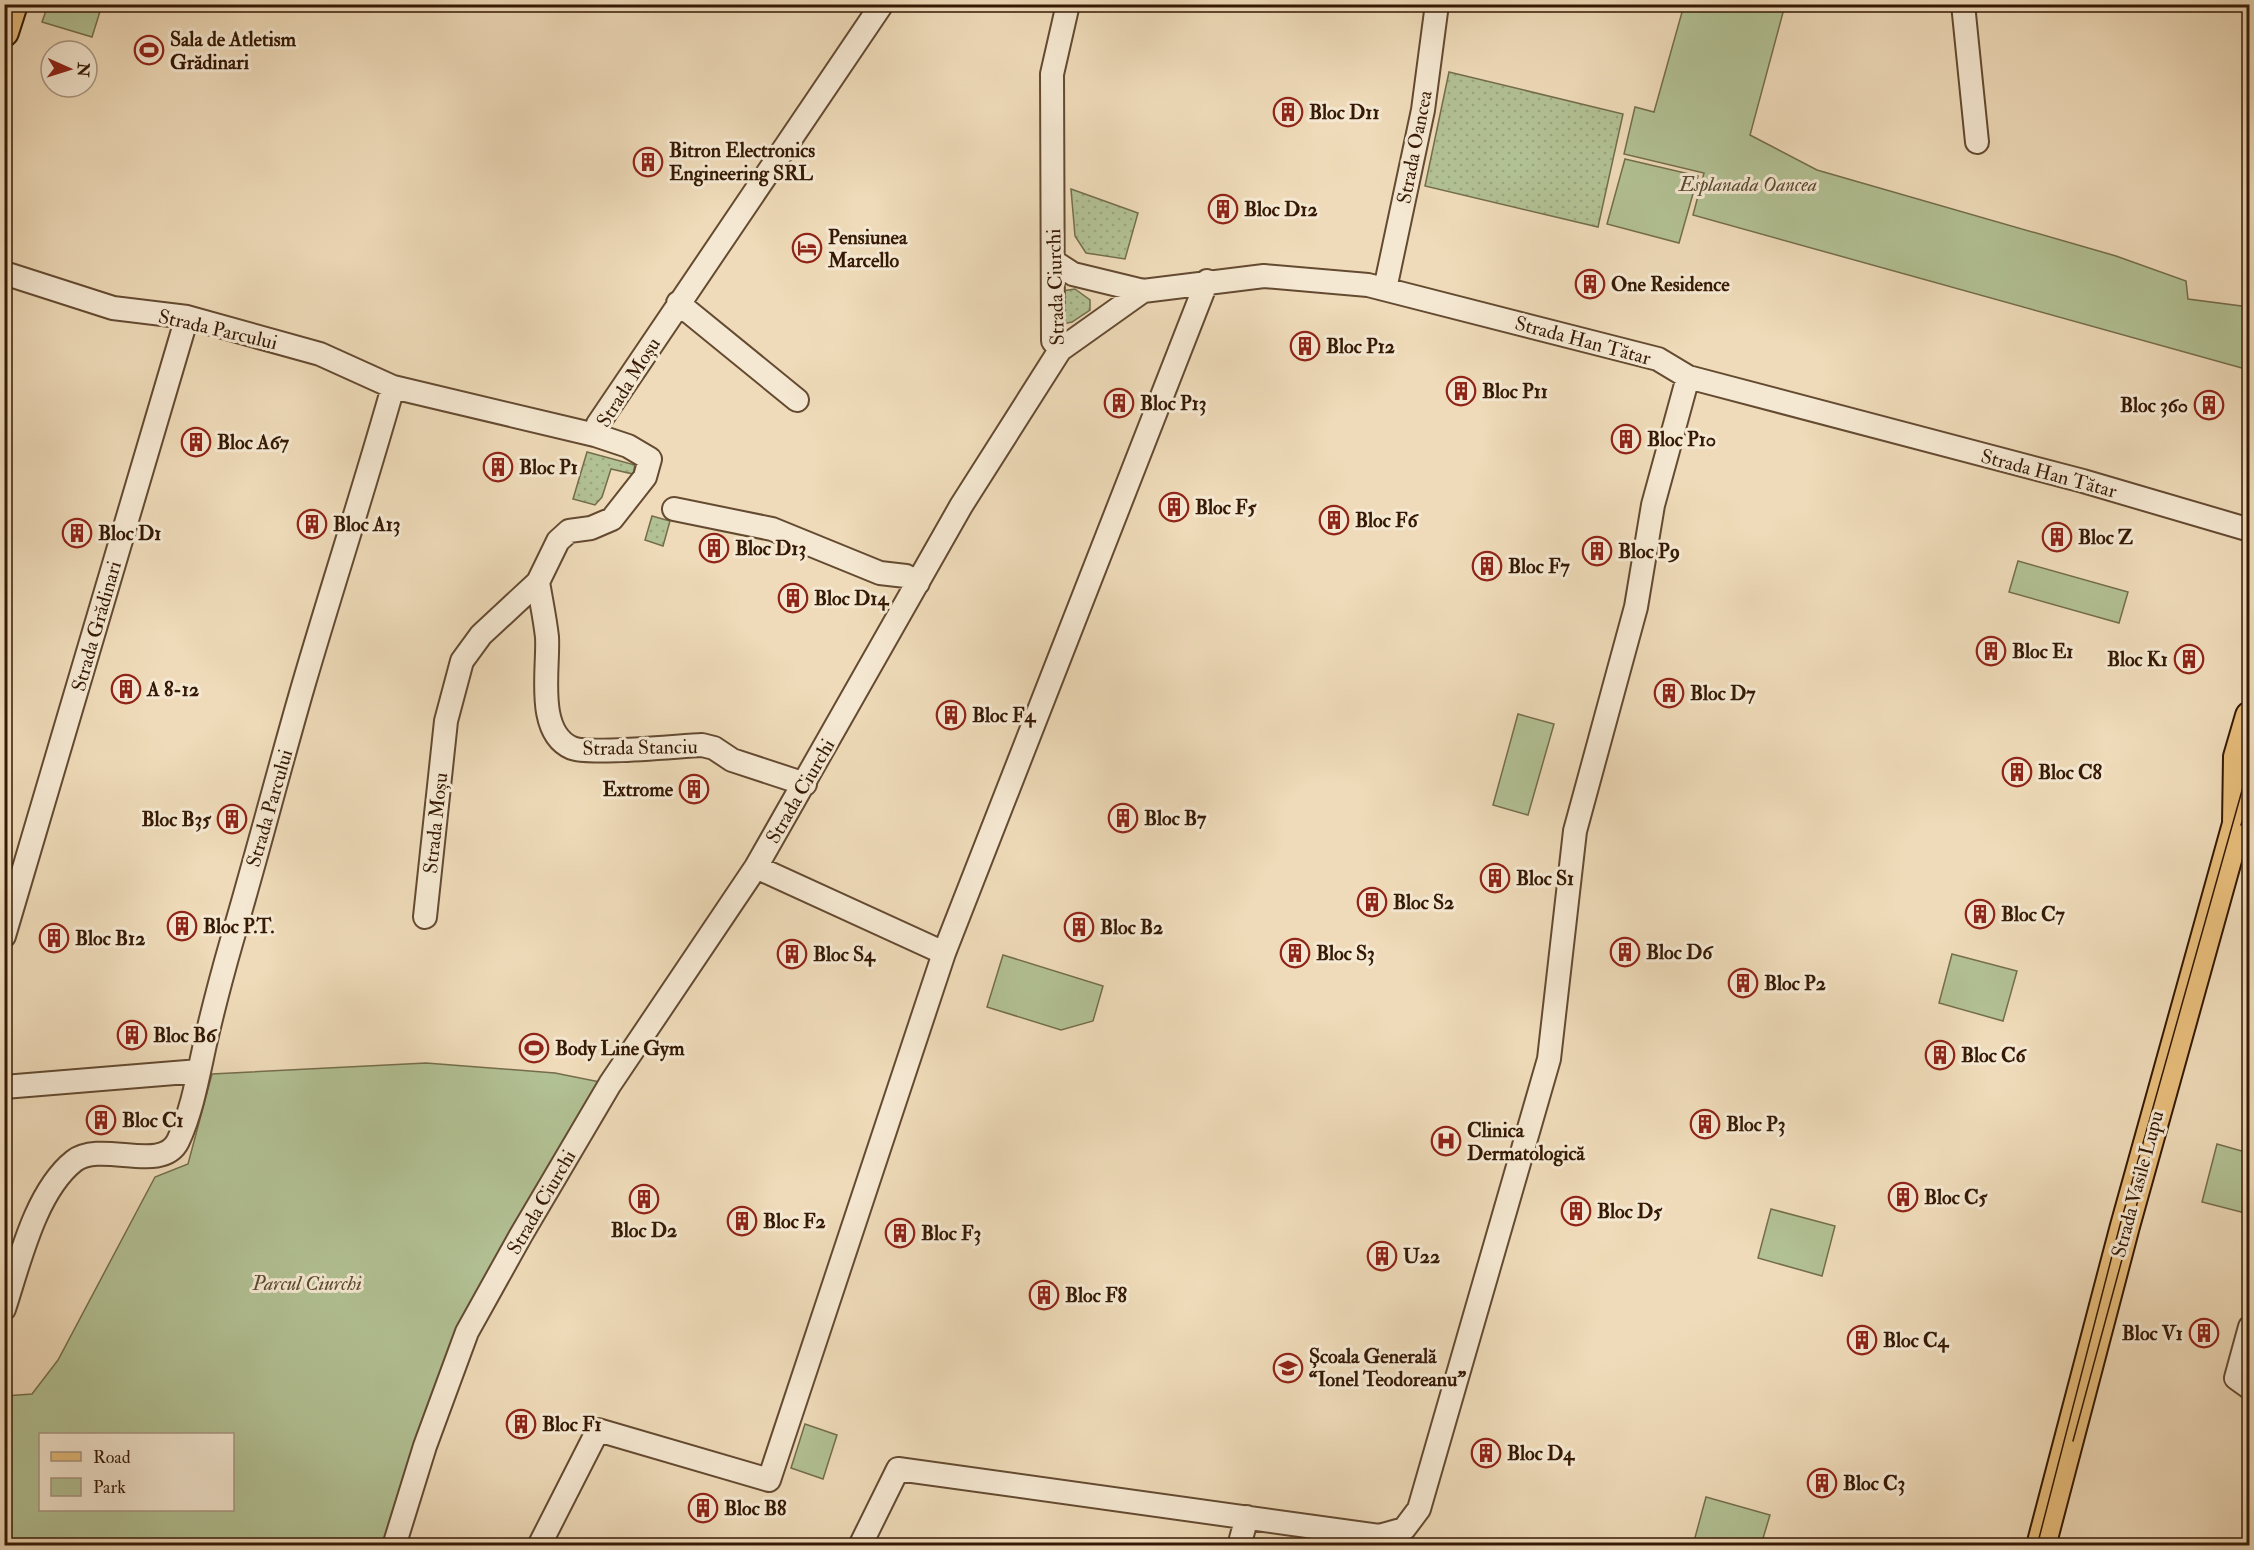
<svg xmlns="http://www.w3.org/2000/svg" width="2254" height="1550" viewBox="0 0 2254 1550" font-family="'IM FELL Double Pica',serif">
<defs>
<pattern id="grass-dots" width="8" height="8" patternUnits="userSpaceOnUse" patternTransform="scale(1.5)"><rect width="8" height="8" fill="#b2c194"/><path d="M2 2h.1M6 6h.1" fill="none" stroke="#9aa57e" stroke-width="1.8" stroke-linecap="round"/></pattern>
</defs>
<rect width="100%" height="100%" fill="#efdbb9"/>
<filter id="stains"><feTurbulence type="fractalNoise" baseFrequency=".00333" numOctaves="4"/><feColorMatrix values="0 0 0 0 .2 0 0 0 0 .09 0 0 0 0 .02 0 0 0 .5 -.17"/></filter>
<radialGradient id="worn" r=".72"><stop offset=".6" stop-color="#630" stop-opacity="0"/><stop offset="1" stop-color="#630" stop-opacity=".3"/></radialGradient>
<path fill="url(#grass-dots)" stroke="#746d4c" stroke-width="1.5" d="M1449,72L1623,114L1598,227L1425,186Z
M1071,189L1138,213L1125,259L1086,253L1075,236Z
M1075,289L1090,300V310L1072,322L1062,324V291Z
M587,452L635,465L633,474L611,469L602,497L595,505L573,499Z
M652,516L670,521L663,546L645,540Z"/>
<path fill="#b2c194" stroke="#746d4c" stroke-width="1.5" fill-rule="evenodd" d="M48,5H102L92,37L42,22Z
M1684,5H1785L1750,135L1817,170L2116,256L2186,281L2188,299L2249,307V370L1693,215L1704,173L1624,154L1635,107L1654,112Z
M1625,159L1698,176L1679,243L1607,224Z
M2018,561L2128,592L2119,623L2009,592Z
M1518,714L1554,724L1528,815L1493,805Z
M1952,954L2017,971L2003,1021L1939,1003Z
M1003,955L1103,986L1093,1021L1061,1030L987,1007Z
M426,1063L555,1073L610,1084L467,1332L394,1545L5,1546V1396L32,1394L58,1360L155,1177L188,1164L212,1074ZM40,1434H232V1510H40Z
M2217,1144L2249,1153V1214L2202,1202Z
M1771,1209L1835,1226L1822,1276L1758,1258Z
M805,1424L837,1435L823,1479L791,1468Z
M1706,1497L1770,1515L1761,1545H1693Z"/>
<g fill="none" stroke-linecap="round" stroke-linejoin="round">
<g stroke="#644a31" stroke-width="26">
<path id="minor" d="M1963,4L1977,142
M1053,261L1073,274L1143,291
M4,273L113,308L187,317L320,354L393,387L595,435L628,446L650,459L645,477L612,519L591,528L569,531L558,541L538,582L481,635L462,661L446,721L425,917
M1385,289L1423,110L1437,4
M678,303L797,400
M1060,350L1053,341L1052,74L1068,4
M595,435L598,424L882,4
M674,509L772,529L880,573L906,576L918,583
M538,582C541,600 545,619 547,637C549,668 535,732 572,748C589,755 678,746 702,745L714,748L732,760L805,784
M756,867L944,953
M4,936L187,317
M4,1087L199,1071
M4,1309C19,1264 35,1192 74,1161C101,1140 162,1174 178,1141C192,1111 198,1076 205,1044C213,1009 222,975 232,940C257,855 279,769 304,683C333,584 365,486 393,387
M2250,1327L2236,1378L2250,1388
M394,1546L425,1446L467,1332L521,1235L610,1084L756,867L961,506L1060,350L1143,291L1264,276L1368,285L1658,359L1688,377L2083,481L2250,530
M539,1546L598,1430L769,1480L944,953L1207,281
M860,1546L898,1469L1379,1536L1404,1529L1419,1509L1549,1059L1575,831L1636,607L1653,505L1688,377
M1239,1546L1247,1517"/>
</g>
<g stroke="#351904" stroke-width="32">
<path id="major" d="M4,32L13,4
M2041,1546L2125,1226L2237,824L2238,757L2250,716"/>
</g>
<use href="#minor" stroke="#f5e8d2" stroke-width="22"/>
<use href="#major" stroke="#e8be7c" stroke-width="28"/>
<path stroke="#351904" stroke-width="1.5" d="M2241,825L2250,798
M2073,1441L2162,1111
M2037,1546L2120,1225L2250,762"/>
</g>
<defs>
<g id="stadium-ring" transform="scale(1.5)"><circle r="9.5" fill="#f5e8d2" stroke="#8f2418" stroke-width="1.5"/><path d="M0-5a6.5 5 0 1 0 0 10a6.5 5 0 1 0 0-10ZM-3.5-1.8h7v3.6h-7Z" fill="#8f2418"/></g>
<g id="building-ring" transform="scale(1.5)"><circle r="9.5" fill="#f5e8d2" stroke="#8f2418" stroke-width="1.5"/><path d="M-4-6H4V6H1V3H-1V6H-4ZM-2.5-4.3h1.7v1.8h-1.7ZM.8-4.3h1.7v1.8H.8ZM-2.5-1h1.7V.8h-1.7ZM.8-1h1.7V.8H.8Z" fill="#8f2418"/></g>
<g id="hotel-ring" transform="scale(1.5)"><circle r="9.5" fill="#f5e8d2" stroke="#8f2418" stroke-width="1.5"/><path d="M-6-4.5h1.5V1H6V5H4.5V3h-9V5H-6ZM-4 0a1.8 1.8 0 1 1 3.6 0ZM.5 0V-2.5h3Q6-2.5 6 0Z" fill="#8f2418"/></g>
<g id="hospital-ring" transform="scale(1.5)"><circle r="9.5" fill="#f5e8d2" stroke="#8f2418" stroke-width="1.5"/><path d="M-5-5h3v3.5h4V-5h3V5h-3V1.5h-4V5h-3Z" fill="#8f2418"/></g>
<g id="school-ring" transform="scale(1.5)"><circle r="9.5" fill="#f5e8d2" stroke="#8f2418" stroke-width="1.5"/><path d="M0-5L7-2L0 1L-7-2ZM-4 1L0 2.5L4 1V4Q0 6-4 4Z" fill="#8f2418"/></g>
</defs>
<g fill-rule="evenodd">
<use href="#stadium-ring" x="149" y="50"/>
<use href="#building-ring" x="1288" y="112"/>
<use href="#building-ring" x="648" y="162"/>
<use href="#building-ring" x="1223" y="209"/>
<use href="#hotel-ring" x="807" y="248"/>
<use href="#building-ring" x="1590" y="284"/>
<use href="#building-ring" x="1305" y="346"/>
<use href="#building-ring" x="1461" y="391"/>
<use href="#building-ring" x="1119" y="403"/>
<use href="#building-ring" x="2209" y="405"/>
<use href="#building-ring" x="1626" y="439"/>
<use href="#building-ring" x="196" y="442"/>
<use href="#building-ring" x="498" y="467"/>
<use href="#building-ring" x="1174" y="507"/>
<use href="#building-ring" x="1334" y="520"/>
<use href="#building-ring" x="312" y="524"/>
<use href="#building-ring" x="77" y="533"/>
<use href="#building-ring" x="2057" y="537"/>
<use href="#building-ring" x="714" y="548"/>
<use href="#building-ring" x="1597" y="551"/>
<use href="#building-ring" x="1487" y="566"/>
<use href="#building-ring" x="793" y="598"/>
<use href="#building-ring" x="1991" y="651"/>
<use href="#building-ring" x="2189" y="659"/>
<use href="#building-ring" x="126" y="689"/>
<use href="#building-ring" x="1669" y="693"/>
<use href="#building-ring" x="951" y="715"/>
<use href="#building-ring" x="2017" y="772"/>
<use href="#building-ring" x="694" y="789"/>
<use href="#building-ring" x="1123" y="818"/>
<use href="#building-ring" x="232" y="819"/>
<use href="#building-ring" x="1495" y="878"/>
<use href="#building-ring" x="1372" y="902"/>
<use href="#building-ring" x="1980" y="914"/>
<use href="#building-ring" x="182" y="926"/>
<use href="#building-ring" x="1079" y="927"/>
<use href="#building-ring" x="54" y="938"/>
<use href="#building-ring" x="1625" y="952"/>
<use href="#building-ring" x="1295" y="953"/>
<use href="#building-ring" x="792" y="954"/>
<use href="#building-ring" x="1743" y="983"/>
<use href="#building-ring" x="132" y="1035"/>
<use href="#stadium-ring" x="534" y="1048"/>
<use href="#building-ring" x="1940" y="1055"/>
<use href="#building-ring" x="101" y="1120"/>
<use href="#building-ring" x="1705" y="1124"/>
<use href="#hospital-ring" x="1446" y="1141"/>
<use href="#building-ring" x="1903" y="1197"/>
<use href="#building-ring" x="644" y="1199"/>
<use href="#building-ring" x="1576" y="1211"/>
<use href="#building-ring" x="742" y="1221"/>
<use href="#building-ring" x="900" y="1233"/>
<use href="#building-ring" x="1382" y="1256"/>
<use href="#building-ring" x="1044" y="1295"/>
<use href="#building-ring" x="2204" y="1333"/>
<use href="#building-ring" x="1862" y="1340"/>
<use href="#school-ring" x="1288" y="1368"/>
<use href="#building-ring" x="521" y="1424"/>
<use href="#building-ring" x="1486" y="1453"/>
<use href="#building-ring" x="1822" y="1483"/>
<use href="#building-ring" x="703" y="1508"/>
</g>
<g text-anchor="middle" stroke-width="6" stroke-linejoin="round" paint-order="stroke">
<g font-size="20" font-weight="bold" fill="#351904" stroke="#f5e8d2" text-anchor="start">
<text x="170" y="46">Sala de Atletism<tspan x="170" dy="23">Grădinari</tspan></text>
<text x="1309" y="119">Bloc D11</text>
<text x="669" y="157">Bitron Electronics<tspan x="669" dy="23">Engineering SRL</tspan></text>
<text x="1244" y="216">Bloc D12</text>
<text x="828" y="244">Pensiunea<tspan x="828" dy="23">Marcello</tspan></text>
<text x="1611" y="291">One Residence</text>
<text x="1326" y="353">Bloc P12</text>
<text x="1482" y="398">Bloc P11</text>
<text x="1140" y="410">Bloc P13</text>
<text x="2188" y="412" text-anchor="end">Bloc 360</text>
<text x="1647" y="446">Bloc P10</text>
<text x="217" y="449">Bloc A67</text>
<text x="519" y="474">Bloc P1</text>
<text x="1195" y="514">Bloc F5</text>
<text x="1355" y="527">Bloc F6</text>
<text x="333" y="531">Bloc A13</text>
<text x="98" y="540">Bloc D1</text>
<text x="2078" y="544">Bloc Z</text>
<text x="735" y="555">Bloc D13</text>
<text x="1618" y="558">Bloc P9</text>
<text x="1508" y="573">Bloc F7</text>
<text x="814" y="605">Bloc D14</text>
<text x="2012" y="658">Bloc E1</text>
<text x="2168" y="666" text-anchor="end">Bloc K1</text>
<text x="147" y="696">A 8-12</text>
<text x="1690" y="700">Bloc D7</text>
<text x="972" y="722">Bloc F4</text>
<text x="2038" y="779">Bloc C8</text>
<text x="673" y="796" text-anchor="end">Extrome</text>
<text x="1144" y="825">Bloc B7</text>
<text x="211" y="826" text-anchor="end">Bloc B35</text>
<text x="1516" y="885">Bloc S1</text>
<text x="1393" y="909">Bloc S2</text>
<text x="2001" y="921">Bloc C7</text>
<text x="203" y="933">Bloc P.T.</text>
<text x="1100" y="934">Bloc B2</text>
<text x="75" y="945">Bloc B12</text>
<text x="1646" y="959">Bloc D6</text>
<text x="1316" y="960">Bloc S3</text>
<text x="813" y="961">Bloc S4</text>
<text x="1764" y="990">Bloc P2</text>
<text x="153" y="1042">Bloc B6</text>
<text x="555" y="1055">Body Line Gym</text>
<text x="1961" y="1062">Bloc C6</text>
<text x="122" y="1127">Bloc C1</text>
<text x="1726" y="1131">Bloc P3</text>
<text x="1467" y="1137">Clinica<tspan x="1467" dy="23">Dermatologică</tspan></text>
<text x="1924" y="1204">Bloc C5</text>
<text x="1597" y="1218">Bloc D5</text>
<text x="763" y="1228">Bloc F2</text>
<text x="644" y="1237" text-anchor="middle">Bloc D2</text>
<text x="921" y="1240">Bloc F3</text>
<text x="1403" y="1263">U22</text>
<text x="1065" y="1302">Bloc F8</text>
<text x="2183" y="1340" text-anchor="end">Bloc V1</text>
<text x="1883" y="1347">Bloc C4</text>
<text x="1309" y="1363">Școala Generală<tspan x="1309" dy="23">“Ionel Teodoreanu”</tspan></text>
<text x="542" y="1431">Bloc F1</text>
<text x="1507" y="1460">Bloc D4</text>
<text x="1843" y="1490">Bloc C3</text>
<text x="724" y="1515">Bloc B8</text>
</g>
<g font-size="20" fill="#351904" stroke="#f5e8d2">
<text transform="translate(1414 147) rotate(-79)" y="7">Strada Oancea</text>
<text transform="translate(1055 287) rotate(-92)" y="7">Strada Ciurchi</text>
<text transform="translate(218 329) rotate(13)" y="7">Strada Parcului</text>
<text transform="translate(1583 340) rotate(15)" y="7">Strada Han Tătar</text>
<text transform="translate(628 382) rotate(-58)" y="7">Strada Moșu</text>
<text transform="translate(2049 473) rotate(15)" y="7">Strada Han Tătar</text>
<text transform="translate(96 626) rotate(-74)" y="7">Strada Grădinari</text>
<text transform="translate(640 747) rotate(-1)" y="7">Strada Stanciu</text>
<text transform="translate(800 791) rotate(-60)" y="7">Strada Ciurchi</text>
<text transform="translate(269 808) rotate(-74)" y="7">Strada Parcului</text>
<text transform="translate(435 823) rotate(-84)" y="7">Strada Moșu</text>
<text transform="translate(2137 1184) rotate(-75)" y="7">Strada Vasile Lupu</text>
<text transform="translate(541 1202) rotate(-60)" y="7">Strada Ciurchi</text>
</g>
<g font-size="20" font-style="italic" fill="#5a4b2f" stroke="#f5e8d2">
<text x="1748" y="191">Esplanada Oancea</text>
<text x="307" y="1290">Parcul Ciurchi</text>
</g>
</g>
<rect width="2254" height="1550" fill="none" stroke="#efdbb9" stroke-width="24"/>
<rect x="6" y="6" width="2242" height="1538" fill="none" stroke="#351904" stroke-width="3"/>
<rect x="12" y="12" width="2230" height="1526" fill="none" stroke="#351904" stroke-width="1.5"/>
<rect x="39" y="1433" width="195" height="78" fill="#f5e8d2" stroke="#a89580" stroke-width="1.5"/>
<rect x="51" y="1452" width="30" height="9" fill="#e8be7c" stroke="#a89580" stroke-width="1.5"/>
<text x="93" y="1463" font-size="18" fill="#351904">Road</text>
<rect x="51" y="1478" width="30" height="18" fill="#b2c194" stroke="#a89580" stroke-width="1.5"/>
<text x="93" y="1493" font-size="18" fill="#351904">Park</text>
<g transform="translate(69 69) rotate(93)"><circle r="28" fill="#f5e8d2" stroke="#a89580" stroke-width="1.5"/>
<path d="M0-4.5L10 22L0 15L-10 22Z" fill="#8f2418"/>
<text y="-9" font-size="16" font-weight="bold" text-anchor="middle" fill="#351904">N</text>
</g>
<rect width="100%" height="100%" filter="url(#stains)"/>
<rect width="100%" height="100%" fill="url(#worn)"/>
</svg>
